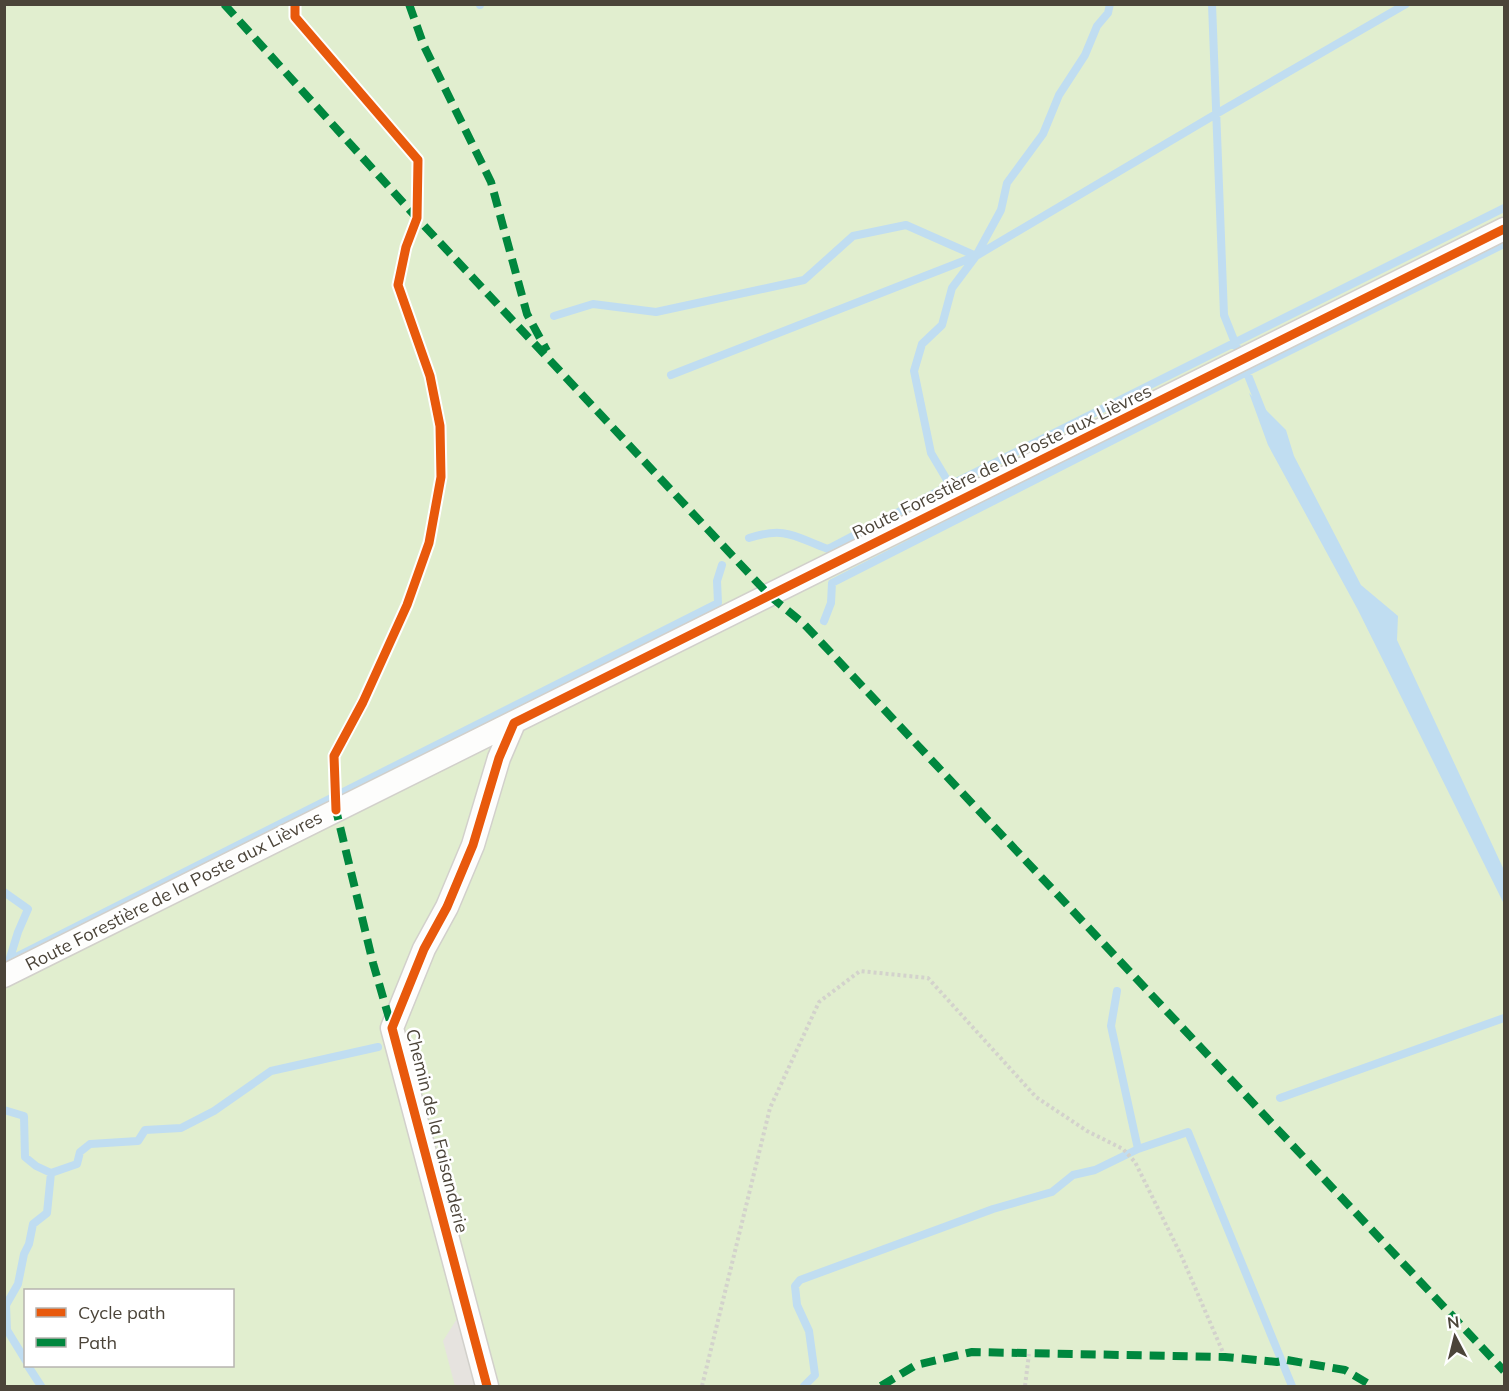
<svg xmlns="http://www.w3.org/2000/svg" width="1509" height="1391" viewBox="0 0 1509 1391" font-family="Mulish,sans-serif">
<rect width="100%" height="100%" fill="#f4f2ee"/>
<path fill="#e1eecf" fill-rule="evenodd" d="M5,5H1504V1386H5ZM26,1290H232V1366H26Z"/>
<path fill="#e6e3df" d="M465,1306L487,1386H455L443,1341Z"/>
<path fill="#c0ddf1" d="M1249,393L1286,430L1294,456L1361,585L1398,616L1397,640L1504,870V904L1358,610L1268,445Z"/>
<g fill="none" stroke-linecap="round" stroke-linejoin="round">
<path stroke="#c0ddf1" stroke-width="8" d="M1212,4L1224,315L1263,413
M480,5V4
M554,316L593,304L656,312L804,280L853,236L906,225L976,256
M671,375L976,256L1216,114L1406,4
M950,485L931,453L914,371L922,344L942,325L952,288L976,256L1001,210L1007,183L1043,134L1059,95L1085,55L1097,26L1108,13L1110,4
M749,538C786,526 795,537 828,549L950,485L1504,208
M824,621L831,603L832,583L1247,372L1504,244
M4,892L28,909L18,932L9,961
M4,963L718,603L717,581L722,565
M1117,991L1111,1026L1138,1149L1188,1132L1292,1386
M1280,1098L1504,1018
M4,1110L24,1116L25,1157L36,1166L51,1173L47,1213L33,1224L29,1244L24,1254L18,1284L6,1305L7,1330L26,1361
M51,1173L77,1164L80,1152L90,1144L138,1141L145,1130L181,1128L214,1111L271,1071L378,1047
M28,1366L41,1386
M804,1386L815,1375L809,1331L797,1305L795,1286L800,1280L993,1209L1052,1192L1073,1175L1095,1170L1138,1149"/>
<g stroke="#d2d0cb" stroke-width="25">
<path id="street" d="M4,976L1504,229
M487,1386L392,1028L424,949L447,907L473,845L499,758L514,723"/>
</g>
<path stroke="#d3d2cc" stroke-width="4" stroke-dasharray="3 3" stroke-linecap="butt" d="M702,1386L770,1108L819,1002L860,971L928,978L1036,1097L1087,1131L1123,1149L1135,1162L1181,1255L1225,1357
M1025,1386L1029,1354"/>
<use href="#street" stroke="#fdfdfc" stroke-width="22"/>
<path stroke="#00873e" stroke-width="8" stroke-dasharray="15 8" stroke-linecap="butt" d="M224,4L417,218L770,596L804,624L1504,1371
M409,4L424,46L491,182L527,314L547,351
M336,805V810L373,963L392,1028
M881,1386L916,1365L972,1352L1225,1357L1277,1362L1287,1360L1345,1370L1372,1386"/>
<g stroke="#fff" stroke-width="13">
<path id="cycleway" d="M295,4V17L418,160L417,218L406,247L398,285L430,376L440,426L441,477L429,543L407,605L363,702L334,756L336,810
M487,1386L392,1028L424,949L447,907L473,845L499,758L514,723L1504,229"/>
</g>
<use href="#cycleway" stroke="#e8590c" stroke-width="9"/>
</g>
<g text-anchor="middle" stroke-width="5" stroke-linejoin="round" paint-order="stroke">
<g font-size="18" fill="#4b4439" stroke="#fff">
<text transform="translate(1002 462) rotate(-26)" y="6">Route Forestière de la Poste aux Lièvres</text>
<text transform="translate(174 891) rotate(-27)" y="6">Route Forestière de la Poste aux Lièvres</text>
<text transform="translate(437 1131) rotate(76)" y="6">Chemin de la Faisanderie</text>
</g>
</g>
<rect width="1509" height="1391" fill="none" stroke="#4b4439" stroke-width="12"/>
<rect x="24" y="1289" width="210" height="78" fill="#ffffff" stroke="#b7b4b0" stroke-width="1.5"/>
<rect x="36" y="1308" width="30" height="9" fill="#e8590c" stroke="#b7b4b0" stroke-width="1.5"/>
<text x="78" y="1319" font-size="18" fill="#4b4439">Cycle path</text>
<rect x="36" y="1338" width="30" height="9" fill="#00873e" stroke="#b7b4b0" stroke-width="1.5"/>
<text x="78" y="1349" font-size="18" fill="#4b4439">Path</text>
<g transform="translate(1455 1337) rotate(353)" stroke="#ffffff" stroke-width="4.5" paint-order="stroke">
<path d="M0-4.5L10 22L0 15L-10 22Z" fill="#4b4439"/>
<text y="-9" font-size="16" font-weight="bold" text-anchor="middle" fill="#4b4439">N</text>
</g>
</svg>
